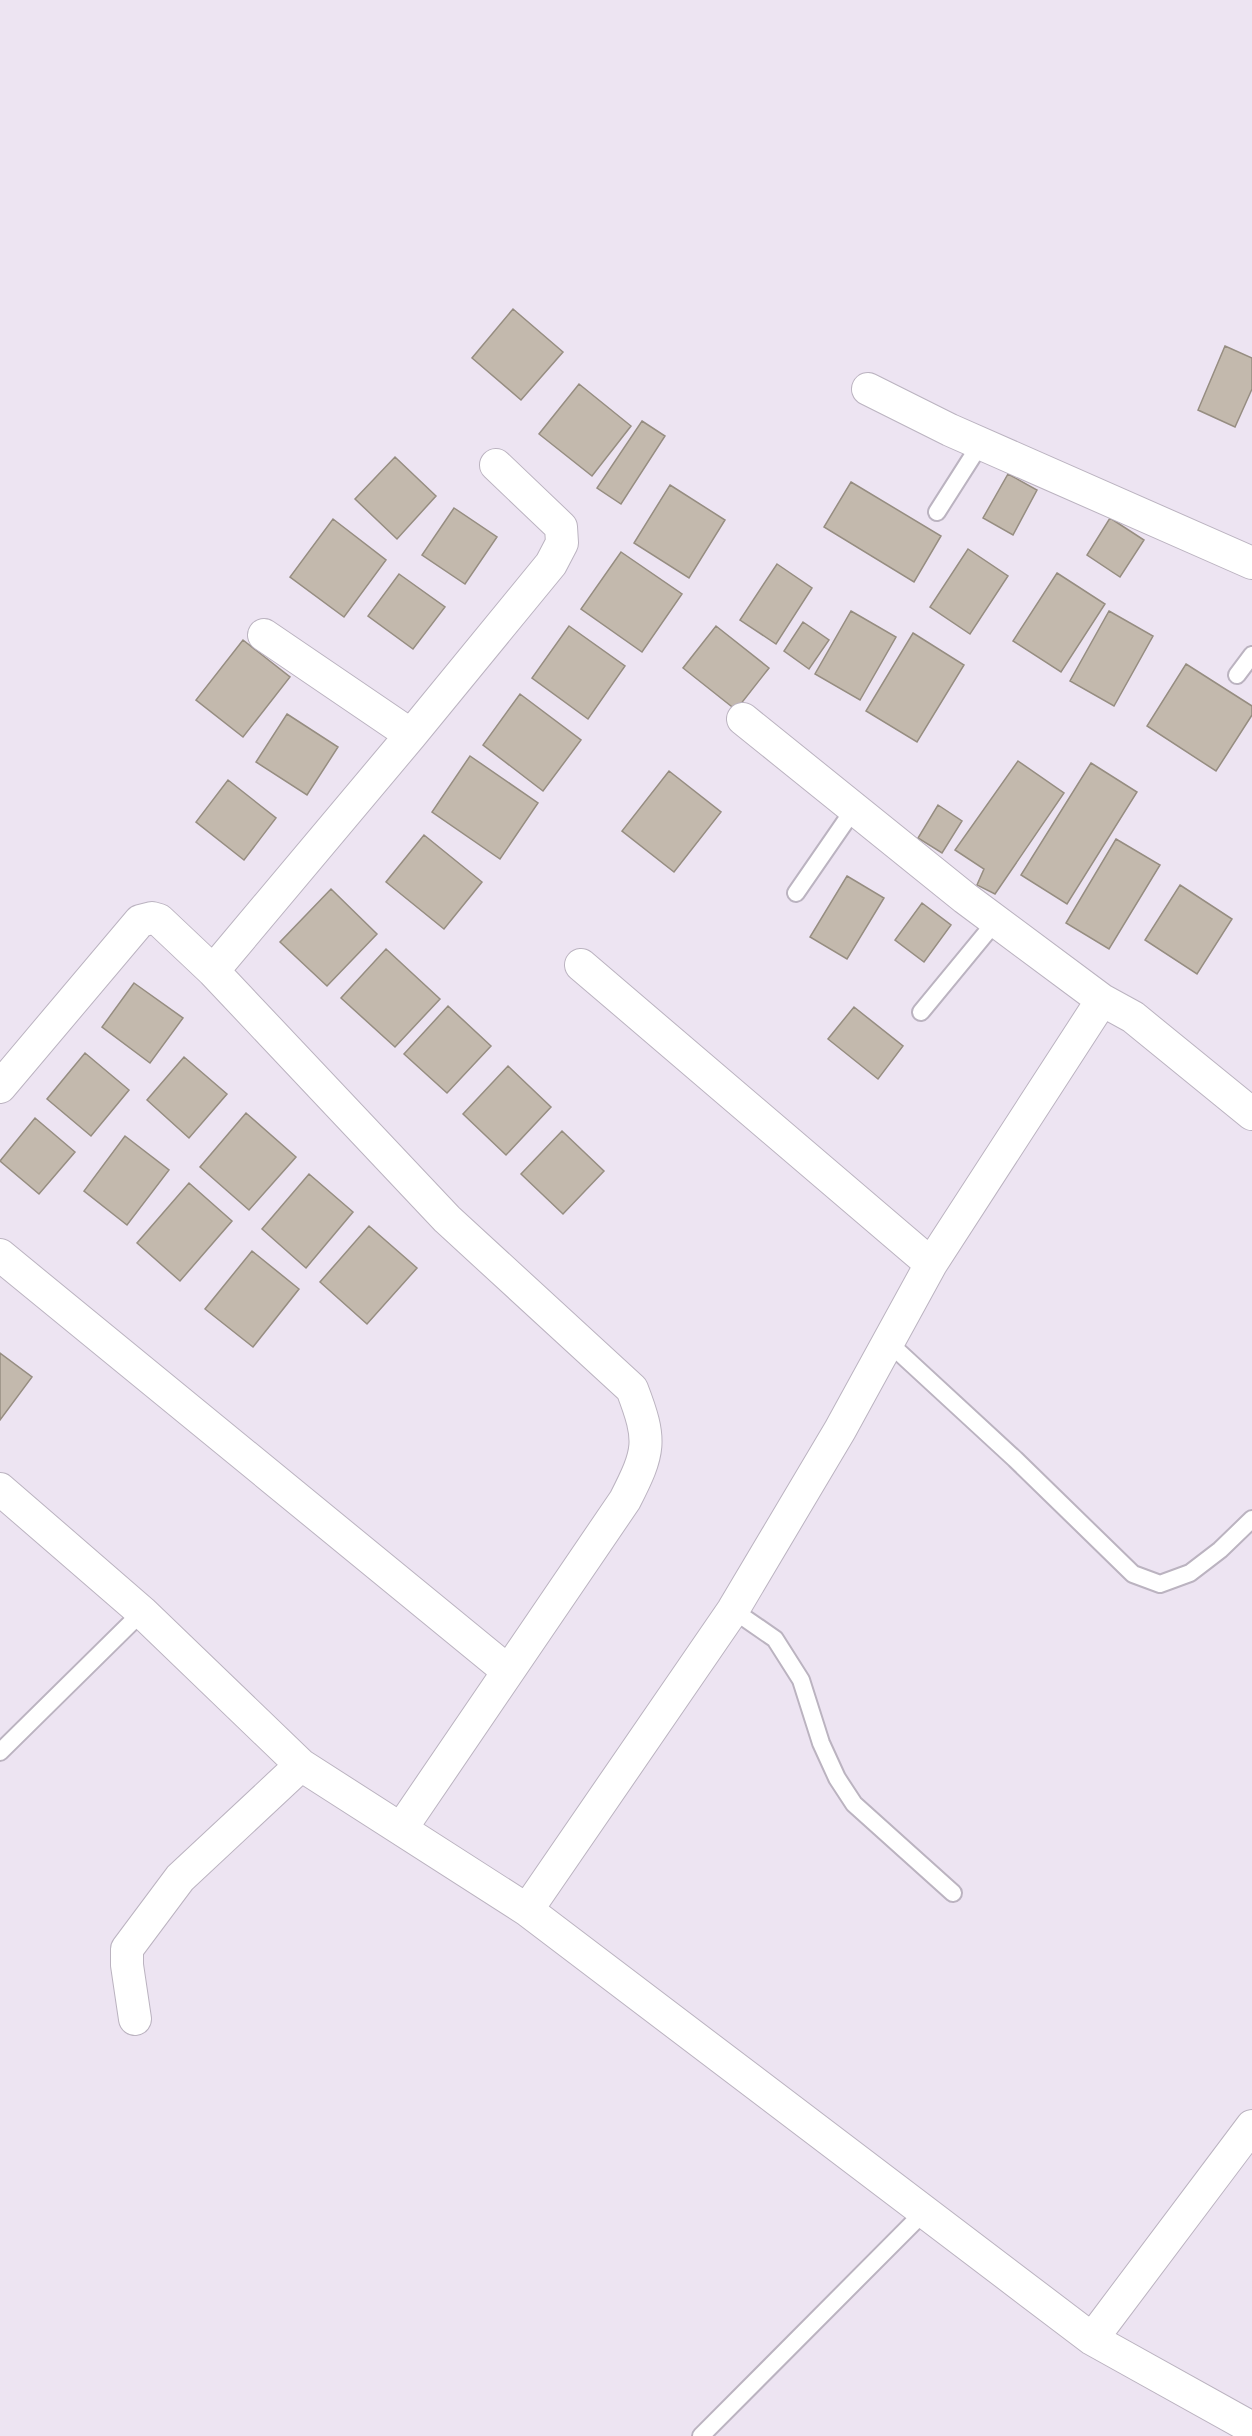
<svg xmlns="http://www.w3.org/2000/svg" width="1252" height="2436" viewBox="0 0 1252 2436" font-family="Poppins,sans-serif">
<rect width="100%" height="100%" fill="#ede4f2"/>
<path fill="#c3b9ad" stroke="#968d81" stroke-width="1.5" d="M513,309L563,352L521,400L472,358Z
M1225,346L1252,358V389L1235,427L1198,410Z
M579,384L631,426L592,476L539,434Z
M642,421L665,436L621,504L597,488Z
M395,457L436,496L397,539L355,499Z
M1008,474L1037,490L1013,535L983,518Z
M851,482L941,536L914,582L824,527Z
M670,485L725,520L689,578L634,543Z
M454,508L497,537L465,584L422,555Z
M1110,518L1144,540L1120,577L1087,555Z
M333,519L386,560L344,617L290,577Z
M968,549L1008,576L970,634L930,607Z
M621,552L682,594L642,652L581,609Z
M777,564L812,588L776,644L740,620Z
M1057,573L1105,604L1061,672L1013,641Z
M399,574L445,607L413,649L368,616Z
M851,611L896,637L860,700L815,674Z
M1109,611L1153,636L1114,706L1070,681Z
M803,622L829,640L809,669L784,651Z
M569,626L625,666L588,719L532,678Z
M716,626L769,668L736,710L683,668Z
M913,633L964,665L917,742L866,711Z
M243,640L290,677L243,737L196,700Z
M1186,664L1252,706V715L1216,771L1147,726Z
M520,694L581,740L543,791L483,745Z
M287,714L338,747L307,795L256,762Z
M470,756L538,803L500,859L432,812Z
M1018,761L1064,793L995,894L977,885L984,869L955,850Z
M1091,763L1137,792L1067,904L1021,875Z
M669,771L721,812L674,872L622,831Z
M228,780L276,818L244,860L196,822Z
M938,805L962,821L942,853L918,838Z
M424,835L482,882L444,929L386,882Z
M1116,839L1160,865L1109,949L1066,923Z
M847,876L884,898L847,959L810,937Z
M1180,885L1232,919L1197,974L1145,940Z
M331,889L377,934L327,986L280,942Z
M922,903L951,925L924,962L895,940Z
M386,949L440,999L395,1047L341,998Z
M134,983L183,1018L150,1063L102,1027Z
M448,1006L491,1046L447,1093L404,1054Z
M854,1007L903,1046L878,1079L828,1039Z
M85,1053L129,1090L91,1136L47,1099Z
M184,1057L227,1094L189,1138L147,1100Z
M508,1066L551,1107L506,1155L463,1114Z
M246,1113L296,1157L249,1210L200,1167Z
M35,1118L75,1152L39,1194L0,1161Z
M562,1131L604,1171L563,1214L521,1174Z
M125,1136L169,1170L127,1225L84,1191Z
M309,1174L353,1212L306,1268L262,1229Z
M189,1183L232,1221L180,1281L137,1243Z
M369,1226L417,1268L367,1324L320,1282Z
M252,1251L299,1289L253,1347L205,1309Z
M0,1353L32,1377L0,1420Z"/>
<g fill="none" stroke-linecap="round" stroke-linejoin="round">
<g stroke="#bbb3c0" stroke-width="20">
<path id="lane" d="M937,512L981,443
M1237,675L1252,655
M796,893L854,809
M921,1012L996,921
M888,1342L1015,1459L1133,1574L1160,1584L1190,1573L1220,1550L1252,1519
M733,1610L775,1639L801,1680L821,1743L837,1778L854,1804L953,1893
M0,1752L142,1612
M701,2436L924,2212"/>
</g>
<g stroke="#bbb3c0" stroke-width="34">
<path id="street" d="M868,389L950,430L1252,563
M264,635L411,735
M743,719L965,898L1102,1000
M581,965L931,1264
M213,971L411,735L551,564L562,543L561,527L496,465
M0,1087L140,921L152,918L159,920L213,971L447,1219L632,1389C652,1441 650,1451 625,1500L401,1829
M0,1255L508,1671
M0,1489L142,1612L301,1765L527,1910L1092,2339L1252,2428
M527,1910L733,1610L840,1430L931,1264L1102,1000L1133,1017L1252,1114
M135,2019L127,1965V1949L180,1878L301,1765
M1092,2339L1252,2126"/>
</g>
<use href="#lane" stroke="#fff" stroke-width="16"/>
<use href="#street" stroke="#fff" stroke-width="32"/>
</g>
</svg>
